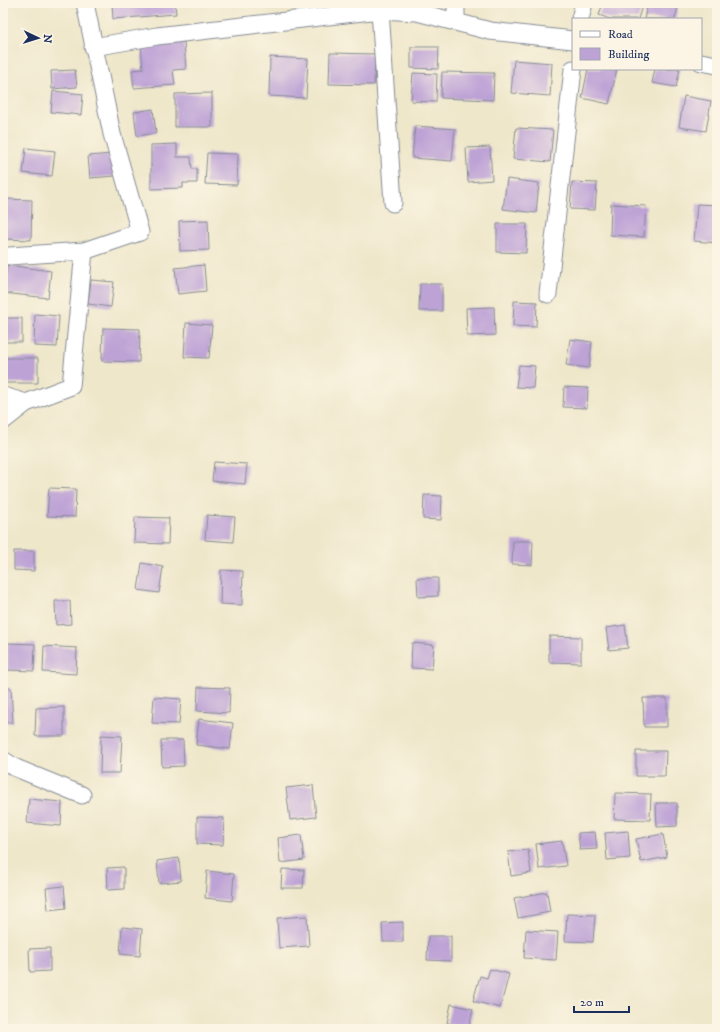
<svg xmlns="http://www.w3.org/2000/svg" width="720" height="1032" viewBox="0 0 720 1032" font-family="'IM FELL DW Pica',serif">
<rect width="100%" height="100%" fill="#fcf5e5"/>
<filter id="ink" filterUnits="userSpaceOnUse"><feTurbulence type="fractalNoise" baseFrequency=".025" numOctaves="2"/><feDisplacementMap in="SourceGraphic" scale="8" xChannelSelector="R" yChannelSelector="G"/><feConvolveMatrix kernelMatrix="1 2 1 2 8 2 1 2 1" color-interpolation-filters="sRGB"/></filter>
<filter id="wash" filterUnits="userSpaceOnUse"><feTurbulence type="fractalNoise" baseFrequency=".012" numOctaves="4" result="noise"/><feDisplacementMap in="SourceGraphic" scale="16" xChannelSelector="R" yChannelSelector="G"/><feGaussianBlur stdDeviation="0.9" result="paint"/><feColorMatrix in="noise" values="0 0 0 0 0 0 0 0 0 0 0 0 0 0 0 0 0 1.4 0 .05"/><feComposite in="paint" operator="in"/></filter>
<g filter="url(#wash)">
<rect width="100%" height="100%" fill="#efe7ca"/>
<g id="blocks">
<path fill="#bda2d6" d="M112,3H175L176,14L113,19Z
M603,3H643L638,19H610L599,15Z
M648,3H679L675,19H644Z
M184,42L186,69L173,70L175,85L134,88L132,70L143,69L141,45Z
M411,47H439L438,69L411,68Z
M330,53L375,54L374,85L329,84Z
M270,57L308,59L306,98L269,96Z
M514,60L552,63L550,96L511,93Z
M588,69H617L609,104L582,98Z
M655,69H680L676,87L652,83Z
M75,70L77,87L52,89L51,71Z
M442,72L494,73L493,100L441,98Z
M413,73L437,74L436,102L411,101Z
M53,91L83,94L81,115L51,112Z
M212,93V127H175V94Z
M684,96L711,101L706,131L679,127Z
M153,109L156,133L137,136L134,112Z
M415,126L455,129L452,161L412,158Z
M516,128L553,130L550,162L513,159Z
M177,144V157H191L192,169H197V183H183V188L151,189V145Z
M490,147L492,180L468,182L466,148Z
M26,148L55,151L52,176L23,173Z
M207,153L238,154L237,185L205,184Z
M112,154L115,176L90,178L88,156Z
M507,179L539,183L536,213L503,209Z
M572,182L597,183L595,210L570,209Z
M5,199L32,200L31,240L4,239Z
M611,204L646,206L644,237L610,235Z
M697,204L717,205V243L694,241Z
M208,220L209,250L180,251L179,221Z
M497,224H527L526,253L497,252Z
M7,265L51,271L48,298L3,293Z
M204,265L206,291L178,294L175,268Z
M91,280L114,282L111,307L88,304Z
M420,284H442V311H419Z
M514,301L537,302L536,327L513,326Z
M494,307L495,335L467,336L466,308Z
M35,314L59,316L57,347L34,346Z
M3,318H22V342H3Z
M186,323L212,325L209,358L184,357Z
M103,328L140,329L139,362L102,361Z
M570,339L592,342L589,368L566,365Z
M3,358H38V383H3Z
M519,365L535,366L533,388L516,387Z
M564,387L588,388L587,408L563,407Z
M214,462L247,464L245,484L212,481Z
M49,488L76,489L75,517L47,516Z
M424,495L442,496L441,520L423,519Z
M207,515L235,517L233,542L205,540Z
M135,517L169,518L168,544L134,543Z
M513,541H533L532,565L512,564Z
M14,551H34V571L14,570Z
M142,563L163,567L159,593L138,590Z
M221,570L243,571L242,605L220,604Z
M417,578H438V596L418,597Z
M55,601H70L71,624L56,625Z
M625,625L628,648L609,650L606,628Z
M549,636L581,637V663L549,662Z
M8,643L35,644L34,671L7,670Z
M412,643L434,645L432,669L411,668Z
M44,646L77,648L76,674L43,672Z
M198,687L230,688L229,713L197,711Z
M3,688H11L13,722L3,723Z
M154,697L181,699L179,724L152,723Z
M643,698H667V727H644Z
M64,707V736H35L36,708Z
M199,719L233,723L230,749L196,745Z
M101,735L122,736L120,773H100Z
M161,740H183L184,766L162,767Z
M636,751H666L665,776H636Z
M313,785L316,817L290,820L286,788Z
M615,793L651,794L650,820L614,819Z
M29,799L62,802L61,826L27,823Z
M656,803H677V826L657,827Z
M197,817L224,818L223,845L197,844Z
M628,831L630,858L607,860L605,833Z
M595,832L597,849L580,850L578,833Z
M663,834L667,857L641,862L636,839Z
M301,835L304,860L280,863L278,838Z
M562,841L566,866L539,869L536,844Z
M528,850L531,873L511,876L508,852Z
M179,858L181,881L159,883L157,861Z
M124,867V889L108,890L107,868Z
M282,869L304,870L303,888H281Z
M207,871L234,874L232,901L205,898Z
M64,886L66,908L48,910L46,888Z
M547,892L550,912L518,918L514,898Z
M567,914L595,915L593,942L565,941Z
M307,916L309,946L279,948L277,918Z
M403,922V942H383L382,923Z
M122,927L142,929L140,956L120,954Z
M526,930L558,932L556,960L524,958Z
M428,936H451V961L427,960Z
M50,948V971L30,972L29,949Z
M490,969L509,974L500,1008L473,1001L480,976L487,978Z
M451,1004L473,1009L469,1027L447,1023Z"/>
</g>
</g>
<g filter="url(#ink)">
<use href="#blocks" fill-opacity="0" stroke="#858b94" stroke-width="1"/>
<g fill="none" stroke-linecap="round" stroke-linejoin="round">
<g stroke="#858b94" stroke-width="19">
<path id="street" d="M456,3V21
M380,10L393,203
M580,19L584,3
M93,47L157,36L380,10L417,12L490,31L573,40
M701,62L717,65
M9,256L84,251
M548,294L573,69
M3,396L26,403
M3,421L26,403L71,386L84,251L140,232L112,134L85,3
M3,760L16,768L82,795"/>
</g>
<use href="#street" stroke="#fff" stroke-width="17"/>
</g>
</g>
<rect width="720" height="1032" fill="none" stroke="#fcf5e5" stroke-width="16"/>
<rect x="572" y="18" width="130" height="52" fill="#fcf5e5" stroke="#a2a6af"/>
<rect x="580" y="31" width="20" height="6" fill="#ffffff" stroke="#a2a6af"/>
<text x="608" y="38" font-size="12" fill="#1b2f5e">Road</text>
<rect x="580" y="48" width="20" height="12" fill="#bda2d6" stroke="#a2a6af"/>
<text x="608" y="58" font-size="12" fill="#1b2f5e">Building</text>
<g transform="translate(38 38) rotate(94)" stroke="#fcf5e5" stroke-width="3" paint-order="stroke">
<path d="M0-3L7 15L0 10L-7 15Z" fill="#1b2f5e"/>
<text y="-6" font-size="11" font-weight="bold" text-anchor="middle" fill="#1b2f5e">N</text>
</g>
<path d="M574 1006v6h55v-6" fill="none" stroke="#1b2f5e" stroke-width="2"/>
<text x="580" y="1006" font-size="12" fill="#1b2f5e" stroke="#fcf5e5" stroke-width="3" paint-order="stroke">20 m</text>
</svg>
